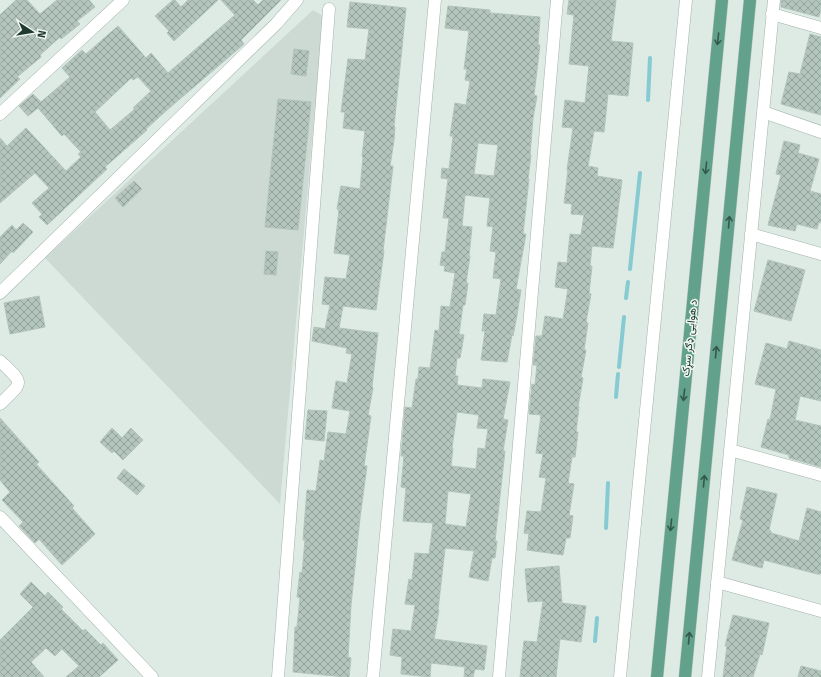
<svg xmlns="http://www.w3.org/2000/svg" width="821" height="677" viewBox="0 0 821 677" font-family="'Fira Sans',Vazirmatn,sans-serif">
<defs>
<pattern id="building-cross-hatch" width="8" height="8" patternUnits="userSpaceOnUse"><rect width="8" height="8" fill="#b4c5bd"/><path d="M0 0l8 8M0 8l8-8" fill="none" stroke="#92a19a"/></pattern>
</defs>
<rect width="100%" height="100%" fill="#deeae4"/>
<path fill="#cddad3" d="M313,10L323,16L280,504L45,258Z"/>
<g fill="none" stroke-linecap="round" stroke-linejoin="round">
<path stroke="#85cbd1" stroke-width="4" d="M648,100L650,58
M630,269L640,173
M626,298L628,282
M619,367L624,317
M616,397L618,374
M606,528L608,483
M595,641L597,618"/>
</g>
<path fill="url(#building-cross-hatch)" stroke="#b1c4bb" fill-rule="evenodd" d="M16,0H27L40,14L57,0H89L95,7L77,21L80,24L61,39L60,37L40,55L41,57L17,77L20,79L0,98V15Z
M173,0H175L181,7L188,0H218L174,41L167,33L169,31L155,16Z
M221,0H253L258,5L263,0H281L241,40L244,44L167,110L146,129L147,130L105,167L107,169L47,225L39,217L42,214L32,203L49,188L35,173L0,203V138L7,146L26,128L66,171L81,157L78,154L81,152L64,134L62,136L38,108L28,116L19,106L32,95L33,94L41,102L70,77L62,68L82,50L86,54L118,26L146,58L151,53L168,73L235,15ZM138,77L151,91L133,108L135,109L110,130L95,112L131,78L133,80Z
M569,0H616L611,41L633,43L628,96L608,94L604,132L594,131L588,166L598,168L597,176L622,180L613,248L592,246L590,266H592L589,293L591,294L586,322L588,323L584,350H586L581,377L583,378L578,407H579L576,432H578L575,457H572L568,483L574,484L569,515L573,516L570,538H566L563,555L527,550L529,534L524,533L527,511L541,512L546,478L539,477L543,454L536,453L541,415L529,414L532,384L535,385L537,365H533L536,336H542L545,316L563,319L568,289L555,287L558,262L567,263L570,234L581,235L584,215L571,214L572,204L564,203L568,170H567L573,128L562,127L565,100L585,103L589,66L569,64L574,15L567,14Z
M781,0H821V9L819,17L781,7Z
M350,2L406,8L394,126L395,127L394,140L390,166H393L383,251H384L376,310L343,306L339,328L378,333L372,387L373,388L368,415L371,416L364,466H367L360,518L351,605L348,657L351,658L349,677H345L293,672L295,627H297L300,598L297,597L300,572L302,573L305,540H303L307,490L316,491L320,460L324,461L328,432L346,434L350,411L332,408L336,381L347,383L352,354L346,353L347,348L312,341L314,327L325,329L330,305L322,304L325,277L346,279L350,255L334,253L339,210L337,209L341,186L360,189L363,157L362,156L365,131L343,128L345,112H341L348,59L365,60L369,29L347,27Z
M448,6L490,10V13L540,17L538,45H540L534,95L537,96L533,118L530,155H531L528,179H529L523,234H526L516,289L521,290L517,315L513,336L512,335L507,362L481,360L485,331H482L484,314L496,315L501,279L493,278L496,252L490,251L493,227L487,226L490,198L465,195L462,226L472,227L469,256H470L466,283H468L465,305H463L459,334L464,335L460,358H457L455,376H458L457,385L482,388L483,379L510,382L503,419L508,420L503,451H505L495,541H497L495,558H492L488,581L469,577L474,551L445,548L438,610H439L434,639L487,646L484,670L475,669L473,677H464L465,667L431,663L430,677L401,674L402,657L390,655L393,629L411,631L415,605L405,604L409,579L412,580L415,553L429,554L433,523L403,521L406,488L401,487L404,456H401L405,407L412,408L416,379H418L419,367L430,368L435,330L439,331L441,306L450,307L455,273L444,271L445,266L440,265L442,252H445L449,218H443L448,179L441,178L442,168L449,169L453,136H450L455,103L466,105L470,81L465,80L467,69H464L469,31L445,28ZM478,143L498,145L494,176L474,174ZM457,412L479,415L477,428L488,429L485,449L478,448L476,469L451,466L453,448H452ZM448,491L471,494L466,527L445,524Z
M810,34L821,37V115L781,104L789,72L800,74Z
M294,49L309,51L306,76L291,74Z
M278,99L311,102L298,230L265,227Z
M784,141L800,145L798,153L819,159L810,191L821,194V223L819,222L817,229L797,224L795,231L768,225L781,175L776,174Z
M134,181L142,189L123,207L115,198Z
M23,223L33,232L13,253L12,251L0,264V237L12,225L16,230Z
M266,251L278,252L276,275L264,274Z
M768,260L805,270L791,321L754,311Z
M39,296L45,327L10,334L4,303Z
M789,341L821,350V401L800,396L795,420L821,426V467L789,458V455L761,447L768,419L770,420L776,389L755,384L766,343L787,349Z
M308,410L327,411L324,441L305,439Z
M0,418L39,462L36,464L74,506L72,508L95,534L62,565L39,539L35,543L19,526L23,522L2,500L10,492L0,480Z
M112,428L122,438L131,428L143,440L123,460L114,451L112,453L100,442Z
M124,469L145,486L137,495L117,478Z
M747,487L777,494L769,530L771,531V533L799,541L807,508L821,512V574H817L764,560L762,568L732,560L743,520L740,519Z
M559,566L562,603L586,606L581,642L560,639L556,677H520L524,641L537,642L543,601L528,602L525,569Z
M31,582L45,596L48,592L63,607L61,609L83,631L85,629L101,645L103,643L118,660L99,677H66L79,666L62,649L55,656L46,648L31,662L44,677H0V640L33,607L20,594Z
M733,615L769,623L762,655L760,654L753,677H723L727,646H725Z
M801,666L821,671V677H798Z"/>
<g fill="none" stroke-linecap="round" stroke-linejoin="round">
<g stroke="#a1b2ab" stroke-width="13">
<path id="minor" d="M772,14L821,28
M763,112L821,132
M0,114L123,0
M751,234L821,254
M0,293L276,24L297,0
M0,361C24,384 24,381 0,404
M730,450L821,475
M0,517L152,677
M717,582L821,611
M278,677L329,9
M373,677L435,0
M499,677L557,0
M620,677L686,0
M708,677L774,0"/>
</g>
<g stroke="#bcc4c1" stroke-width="13">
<path id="primary" d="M657,677L722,0
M685,677L750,0"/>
</g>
<use href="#minor" stroke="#fff" stroke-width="12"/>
<use href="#primary" stroke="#62a18c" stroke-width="12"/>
</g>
<defs><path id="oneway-shaft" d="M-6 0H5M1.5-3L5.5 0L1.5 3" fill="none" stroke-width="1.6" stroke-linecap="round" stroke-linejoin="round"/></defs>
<g stroke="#33594c">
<use href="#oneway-shaft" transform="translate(718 39) rotate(96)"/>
<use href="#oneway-shaft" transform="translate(706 168) rotate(96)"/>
<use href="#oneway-shaft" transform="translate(729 222) rotate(-85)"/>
<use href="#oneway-shaft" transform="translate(716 352) rotate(-85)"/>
<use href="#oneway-shaft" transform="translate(684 395) rotate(96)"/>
<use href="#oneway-shaft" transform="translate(704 481) rotate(-85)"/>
<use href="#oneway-shaft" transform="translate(671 525) rotate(96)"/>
<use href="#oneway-shaft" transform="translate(689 638) rotate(-85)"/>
</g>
<g text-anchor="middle" stroke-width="3" stroke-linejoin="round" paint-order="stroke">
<g font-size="11" fill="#1f3a31" stroke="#eff7f2">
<text transform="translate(689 338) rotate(-84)" y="4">د هوایی ډګر سړک</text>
</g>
</g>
<g transform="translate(32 32) rotate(102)" stroke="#eff7f2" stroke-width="3" paint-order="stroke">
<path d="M0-3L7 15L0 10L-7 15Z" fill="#1f3a31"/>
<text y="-6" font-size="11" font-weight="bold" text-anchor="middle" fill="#1f3a31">N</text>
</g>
</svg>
